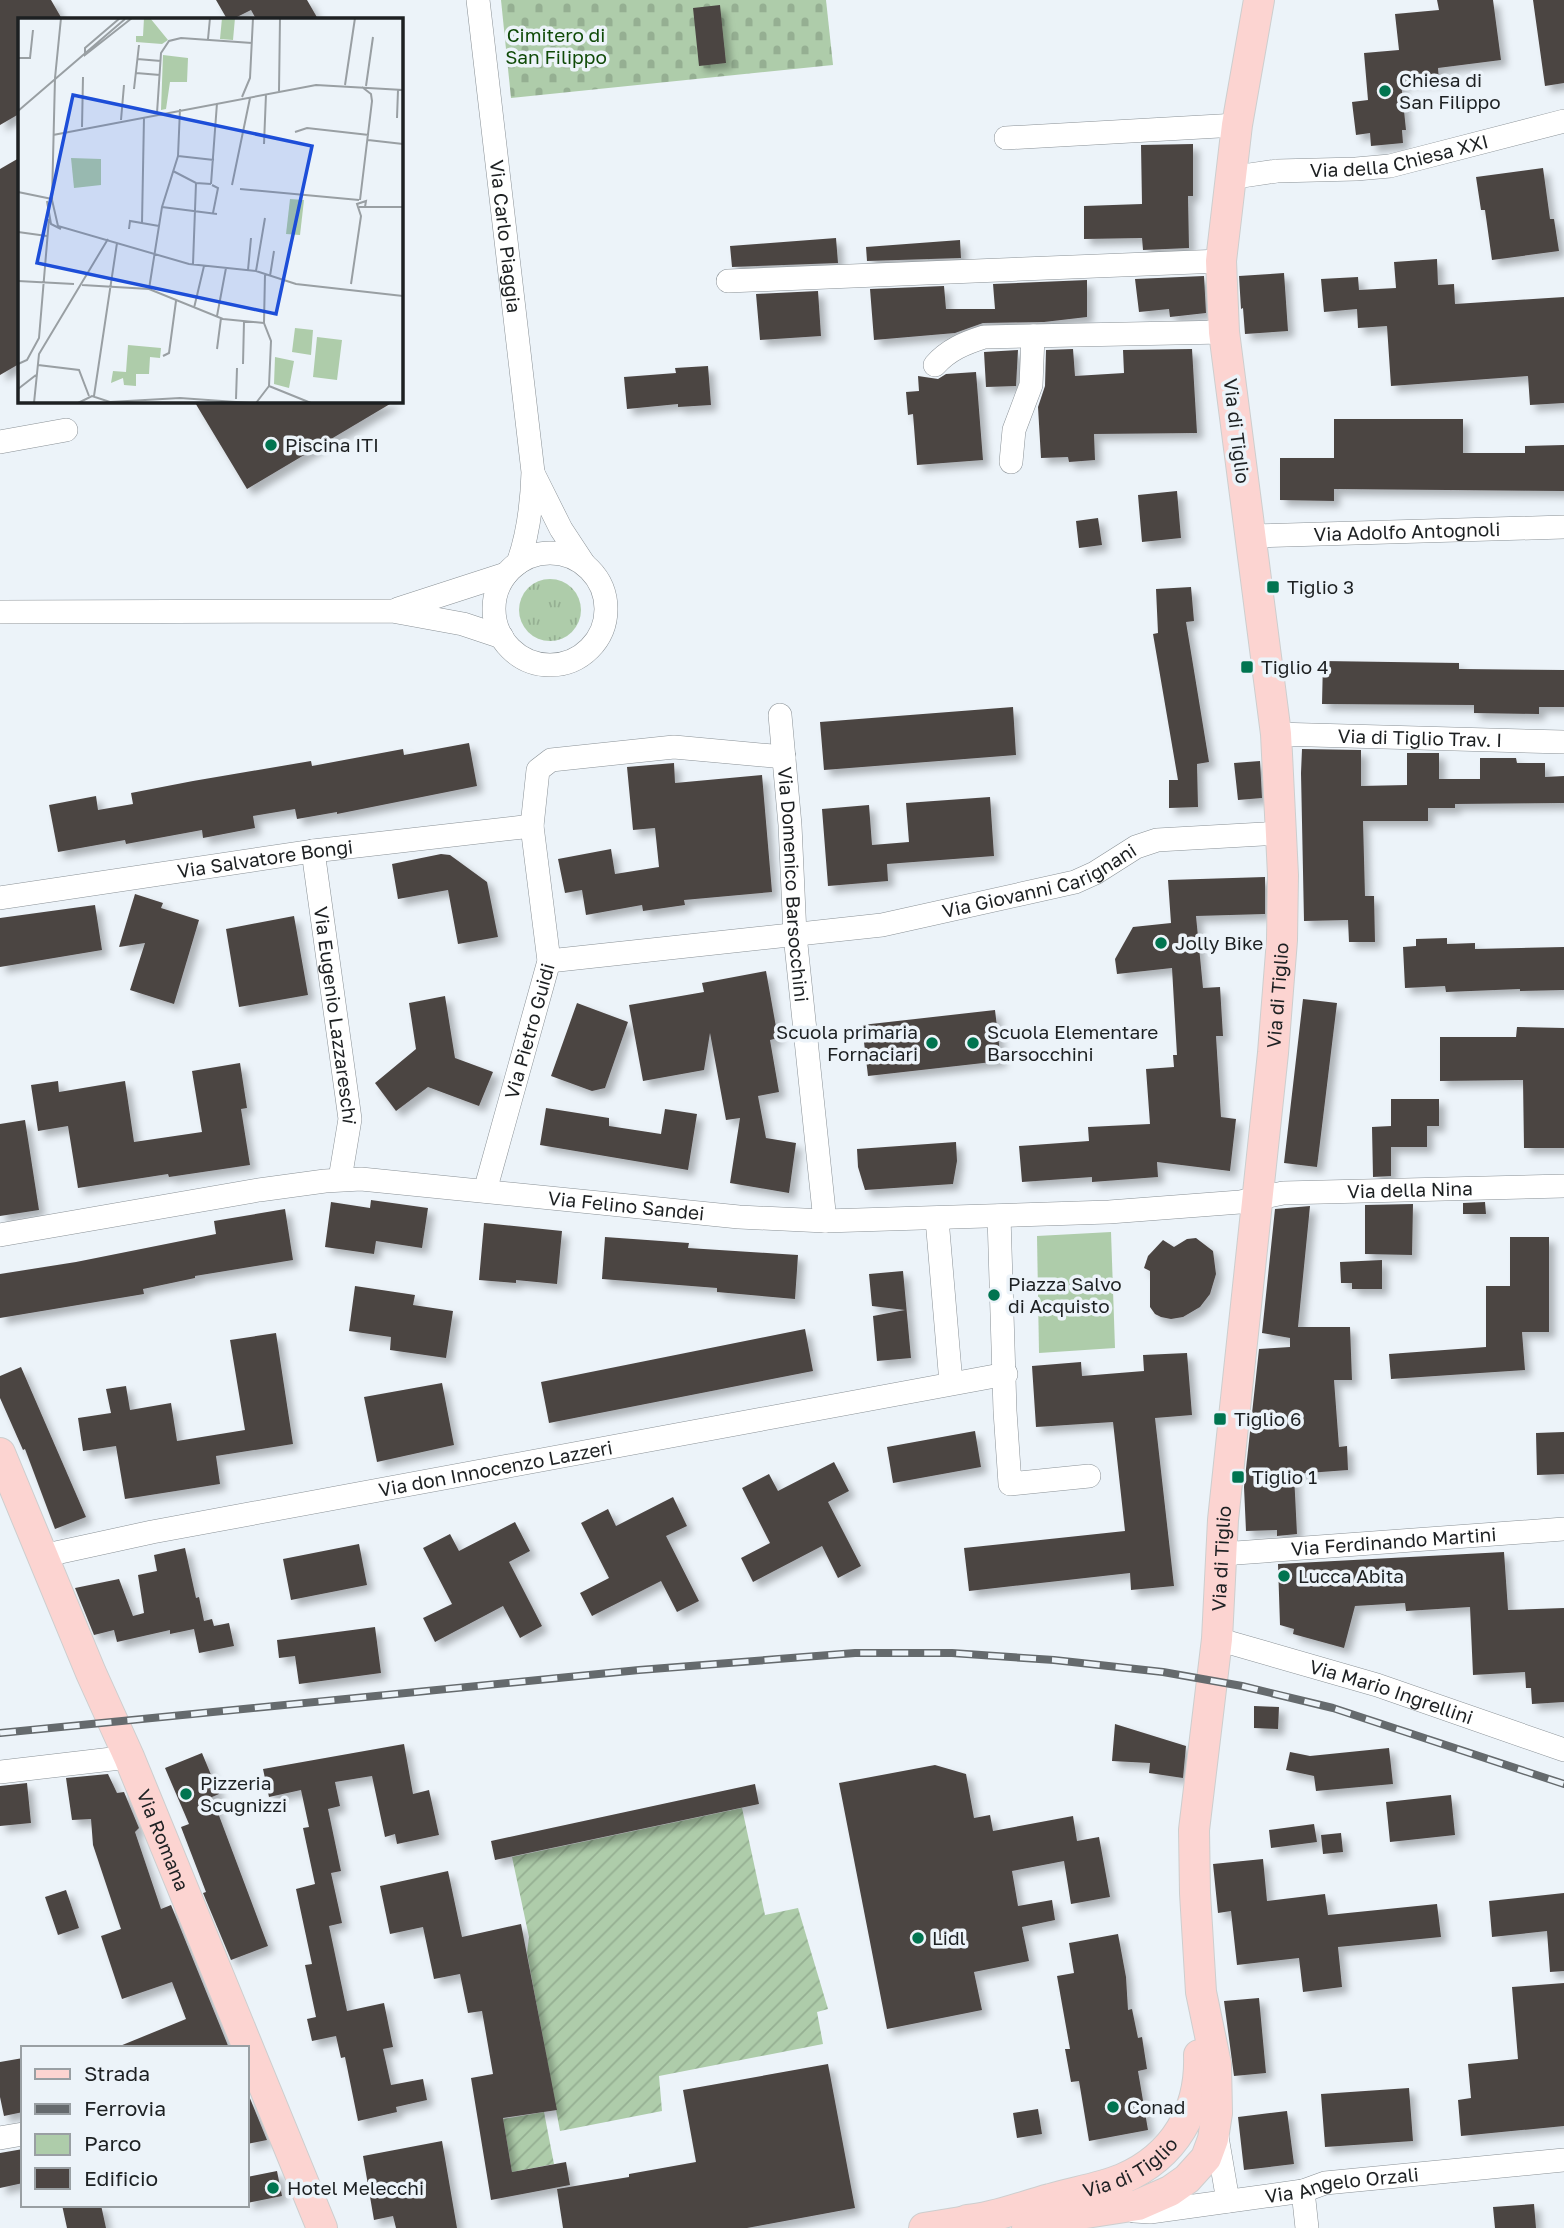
<svg xmlns="http://www.w3.org/2000/svg" width="1564" height="2228" viewBox="0 0 1564 2228" font-family="'Golos Text',sans-serif">
<defs>
<pattern id="grass-tufts" width="24" height="20" patternUnits="userSpaceOnUse" patternTransform="scale(1.75)"><rect width="24" height="20" fill="#aeccaa"/><path d="M3 7l-1-3M5 7V3M7 7l1-3M15 17l-1-3M17 17v-4M19 17l1-3" fill="none" stroke="#95af92"/></pattern>
<pattern id="cemetery-stones" width="16" height="16" patternUnits="userSpaceOnUse" patternTransform="scale(1.75)"><rect width="16" height="16" fill="#aeccaa"/><path d="M2 7V4a2 2 0 0 1 4 0v3zM10 15v-3a2 2 0 0 1 4 0v3z" fill="#95af92"/></pattern>
<pattern id="garden-furrows" width="10" height="10" patternUnits="userSpaceOnUse" patternTransform="scale(1.75)"><rect width="10" height="10" fill="#aeccaa"/><path d="M-1 1l2-2M0 10L10 0M9 11l2-2" fill="none" stroke="#95af92"/></pattern>
<filter id="shadow"><feDropShadow dx="6" dy="6" stdDeviation="3.5" flood-color="#0004"/></filter>
</defs>
<rect width="100%" height="100%" fill="#ecf3f9"/>
<path fill="url(#grass-tufts)" d="M519 610a31 31 0 1 1 62 0a31 31 0 1 1-62 0Z"/>
<path fill="url(#cemetery-stones)" d="M501,0H826L833,65L511,98Z"/>
<path fill="#aeccaa" d="M1111,1232L1115,1348L1039,1353L1037,1236Z"/>
<path fill="url(#garden-furrows)" d="M742,1808L765,1915L798,1908L828,2009L817,2012L823,2044L659,2076L662,2111L560,2131L527,1953L529,1937L512,1857Z
M544,2112L554,2164L512,2172L503,2119Z"/>
<path fill="#4c4543" filter="url(#shadow)" d="M0,0H51L62,19H19V114L0,125Z
M216,0H307L318,19H256L251,10L233,19H227Z
M1437,0H1493L1501,60L1438,68L1439,80L1401,82L1406,130H1402L1403,143L1371,146L1370,133L1356,135L1352,102L1368,100L1364,53L1399,50L1395,14L1439,10Z
M1533,0H1564V83L1545,86Z
M720,5L726,63L699,66L693,8Z
M1193,144V196H1188L1189,248L1143,250L1142,238L1084,239V206L1142,204L1141,145Z
M19,158V364L0,375V169Z
M1543,168L1550,219H1554L1559,251L1492,260L1485,210H1481L1476,177Z
M836,238L838,263L732,267L730,246Z
M960,240L961,258L867,261L866,247Z
M1437,259L1438,285L1454,284L1455,304L1564,297V403L1530,405L1528,376L1391,386L1387,326L1358,328L1357,309L1324,312L1321,279L1358,277L1359,290L1396,288L1394,262Z
M1284,273L1288,331L1245,334L1243,308L1241,309L1239,276Z
M1204,276L1206,313L1170,317L1169,309L1139,312L1135,279Z
M1087,280V317L1044,322L983,323L955,333L874,340L870,289L944,286L946,309H995L993,284Z
M818,291L821,336L760,340L756,294Z
M1073,349L1075,376L1124,373L1123,350L1192,349L1197,433L1094,434L1095,460L1069,462L1068,457L1041,458L1038,407L1045,386L1046,350Z
M1018,350L1016,386L986,387L984,352Z
M708,366L711,405L678,407V404L627,409L624,377L676,373L675,368Z
M976,372L983,460L917,465L913,414L908,415L906,392L919,391L918,376L938,379L946,374Z
M194,401H395L247,489Z
M1334,419H1463V453H1525V446L1564,445V491L1334,489V501L1280,500V458H1334Z
M1177,491L1181,538L1142,542L1138,495Z
M1098,518L1102,545L1079,548L1076,521Z
M1191,587L1194,621L1186,622L1209,762L1197,764L1198,807L1169,808V780H1178L1153,634L1158,633L1156,589Z
M1323,661L1459,663V669L1564,670V707H1539V714L1474,713V705L1322,704Z
M1013,707L1016,755L824,770L820,722Z
M469,743L477,786L337,814V812L297,819L295,809L253,816L255,828L203,838L202,830L126,844L125,840L58,852L49,805L96,796L98,810L133,804L131,793L193,781L311,761L312,766L403,749L404,755Z
M1302,749L1361,750V786L1407,785V753H1439V779H1480V758H1516L1517,763H1545V777L1564,776V803L1455,804V808H1428V821H1363L1365,896H1374L1375,942H1349L1348,920L1304,921L1301,773Z
M1260,761L1262,798L1238,800L1234,763Z
M674,763L675,783L762,775L772,892L684,900L685,905L643,911L642,905L586,915L582,890L565,893L558,859L611,849L615,874L659,867L655,828L633,830L627,767Z
M990,797L994,856L887,864L888,881L828,886L822,809L869,805L872,845L909,842L906,803Z
M441,854L450,855L487,882L498,937L458,944L448,890L398,899L392,864Z
M1265,877V914L1196,916L1203,988L1220,987L1223,1036H1216L1221,1117L1236,1119L1230,1171L1157,1162L1158,1177L1092,1182V1177L1022,1182L1019,1146L1089,1141L1088,1127L1150,1124L1146,1069L1174,1067L1173,1055H1177L1172,968L1117,974L1115,959L1133,927L1171,923L1168,880Z
M135,894L163,903L161,908L199,920L174,1004L130,990L145,943L119,947Z
M95,905L102,950L0,967V918Z
M294,916L308,995L239,1007L226,929Z
M1447,938V944L1475,943V949L1564,947V990L1520,991V989L1446,992L1445,986L1405,988L1403,947L1416,946V939Z
M766,971L778,1038L770,1040L779,1092L758,1096L766,1138L796,1143L789,1193L730,1183L740,1118L726,1120L710,1033L704,1070L643,1081L629,1005L704,992L702,983Z
M445,996L455,1058L493,1072L479,1106L428,1087L396,1111L375,1083L416,1049L409,1003Z
M1303,999L1337,1003L1317,1167L1284,1163Z
M577,1003L628,1022L605,1088L592,1091L551,1076Z
M995,1010L1001,1061L868,1076L862,1025Z
M1517,1027L1564,1028V1148H1524L1523,1080L1440,1081V1037H1516Z
M240,1063L247,1108L241,1109L250,1165L169,1177L168,1174L78,1188L68,1126L38,1131L31,1085L58,1081L59,1092L125,1081L134,1142L202,1132L192,1071Z
M1391,1099H1439V1126H1427V1147H1391V1176L1373,1177L1372,1127L1391,1126Z
M546,1108L609,1118V1126L661,1134L665,1109L697,1114L688,1170L540,1145Z
M25,1120L39,1210L0,1216V1124Z
M956,1142L957,1161L953,1184L865,1190L858,1167L857,1149Z
M371,1200L428,1208L422,1248L376,1241L374,1254L325,1247L331,1202L370,1208Z
M1485,1202L1486,1214H1463V1203Z
M1413,1204L1412,1255L1365,1254V1205Z
M1310,1206L1298,1327H1350L1352,1380H1334L1339,1447L1347,1446L1348,1470L1294,1474L1297,1534L1277,1536V1530L1246,1531L1244,1487L1259,1349L1290,1347V1338L1262,1333L1275,1209Z
M285,1209L293,1260L195,1276V1278L143,1289L144,1294L0,1318V1274L76,1262L216,1234L214,1221Z
M484,1223L562,1231L557,1284L516,1280V1283L479,1280Z
M605,1237L689,1243L688,1248L798,1255L795,1299L717,1292V1288L602,1279Z
M1510,1237H1549V1332H1522L1525,1370L1391,1379L1389,1354L1486,1347V1286H1510Z
M1196,1238L1213,1251L1216,1274L1210,1294L1200,1307L1183,1317L1171,1319L1161,1317L1155,1314L1150,1307V1271L1144,1268L1148,1256L1163,1240L1174,1247L1187,1239Z
M1382,1260V1289H1352V1283H1341L1340,1262Z
M903,1271L911,1358L877,1361L873,1316L905,1310L872,1306L869,1274Z
M355,1286L415,1295L413,1305L453,1311L446,1358L390,1350L391,1337L349,1331Z
M805,1329L813,1371L549,1423L541,1382Z
M276,1333L293,1444L216,1456L220,1484L125,1499L116,1446L83,1451L78,1418L111,1413L106,1389L126,1386L130,1410L171,1403L177,1441L245,1430L230,1340Z
M1187,1353L1192,1415L1155,1418L1174,1586L1131,1590L1130,1573L969,1591L964,1548L1125,1531L1113,1422L1036,1427L1032,1366L1081,1362L1082,1376L1144,1371L1143,1355Z
M21,1367L86,1517L55,1529L25,1449L23,1450L0,1398V1376Z
M442,1383L454,1445L377,1462L364,1397Z
M975,1431L981,1467L893,1483L887,1447Z
M1564,1432V1474L1537,1475L1536,1433Z
M834,1462L849,1491L828,1502L861,1566L838,1578L822,1546L753,1582L741,1558L770,1543L742,1488L769,1474L778,1491Z
M673,1497L687,1526L666,1536L699,1601L677,1612L661,1581L592,1616L580,1593L609,1578L581,1523L608,1509L616,1526Z
M515,1522L530,1551L509,1562L542,1626L520,1638L503,1606L435,1642L423,1618L452,1604L423,1548L450,1534L459,1551Z
M359,1544L367,1585L291,1600L283,1559Z
M185,1548L196,1598L199,1597L204,1621L212,1619L214,1626L229,1623L234,1646L199,1653L194,1629L170,1634V1630L117,1642L114,1630L94,1635L75,1588L119,1579L133,1616L144,1613L138,1575L157,1571L154,1555Z
M1504,1552L1508,1610L1564,1608V1702L1532,1704L1531,1688H1526L1525,1672L1473,1675L1470,1607L1406,1611L1405,1603L1355,1606L1344,1648L1293,1634L1294,1629L1280,1625L1278,1564Z
M375,1627L381,1673L299,1684L295,1656L279,1658L277,1640Z
M1254,1706L1279,1707L1278,1729L1254,1728Z
M1115,1724L1186,1746L1183,1778L1149,1773L1150,1763L1112,1761Z
M404,1744L413,1794L429,1790L439,1835L397,1844L395,1834L385,1837L372,1776L335,1782L340,1806L328,1809L341,1871L331,1873L342,1923L329,1926L347,2011L384,2003L393,2047L383,2049L391,2085L423,2079L427,2100L396,2107L397,2112L358,2121L345,2057L341,2058L336,2036L312,2041L307,2019L316,2017L305,1965L312,1964L296,1889L315,1884L303,1828L309,1827L301,1790L269,1797L263,1769Z
M1389,1748L1393,1784L1316,1791L1314,1776L1286,1770L1290,1752L1310,1756Z
M202,1753L219,1794L212,1797L268,1946L231,1960L203,1893L206,1892L181,1827L189,1824L165,1768Z
M935,1765L966,1774L974,1818L990,1815L993,1831L1073,1816L1077,1841L1099,1837L1110,1897L1071,1904L1064,1861L1012,1871L1018,1906L1052,1900L1055,1920L1022,1927L1029,1961L974,1972L982,2010L887,2029L839,1783Z
M108,1774L117,1793L124,1792L139,1828L135,1832L161,1909L171,1905L229,2048H115L186,2019L172,1982L122,1999L101,1936L121,1929L93,1845L91,1819L72,1820L66,1778Z
M27,1783L31,1823L0,1826V1786Z
M755,1784L759,1804L495,1860L491,1841Z
M1451,1795L1455,1835L1390,1842L1386,1802Z
M1314,1824L1317,1842L1271,1848L1269,1830Z
M1341,1833L1343,1852L1323,1854L1321,1835Z
M1263,1859L1267,1901L1325,1894L1328,1915L1437,1904L1441,1937L1338,1947L1342,1987L1303,1992L1299,1958L1237,1965L1231,1911L1218,1913L1213,1864Z
M448,1871L462,1937L521,1924L557,2110L503,2118L512,2172L566,2162L570,2185L491,2200L471,2078L493,2074L482,2011L468,2013L460,1974L434,1979L423,1927L390,1934L380,1886Z
M66,1890L79,1928L58,1935L45,1897Z
M1564,1893V1971L1550,1972L1547,1931L1492,1937L1489,1901Z
M1118,1934L1126,1977L1128,2010L1132,2009L1138,2038L1142,2037L1147,2069L1138,2071L1148,2130L1089,2141L1079,2081L1071,2082L1065,2049H1070L1057,1976L1074,1973L1069,1943Z
M1564,1983V2126L1461,2136L1458,2100L1471,2098L1468,2064L1518,2059L1512,1987Z
M1259,1998L1266,2073L1234,2076L1224,2001Z
M23,2058V2112L4,2116L0,2097V2062Z
M828,2064L855,2208L747,2228H563L557,2189L629,2177V2174L696,2162L683,2090Z
M1409,2088L1413,2141L1325,2147L1321,2094Z
M247,2091L267,2140L247,2144Z
M1038,2109L1042,2134L1017,2138L1013,2113Z
M1287,2111L1294,2164L1244,2170L1238,2117Z
M442,2141L457,2228H396L393,2216L374,2220L363,2156Z
M23,2149V2183L0,2188V2153Z
M277,2171L282,2196L247,2203V2177Z
M1534,2204L1536,2228H1495L1493,2207Z
M62,2205H101L106,2228H67Z"/>
<g fill="none" stroke-linecap="round" stroke-linejoin="round">
<g stroke="#8a9196" stroke-width="24">
<g id="minor">
<path id="s1" d="M478,0L533,472C532,503 529,533 518,563"/>
<path d="M1006,138L1237,125"/>
<path id="s2" d="M1229,178L1277,171L1356,169L1390,166L1564,121"/>
<path d="M728,281L1221,261"/>
<path d="M935,365C948,350 965,343 984,337L1224,332"/>
<path d="M0,442L66,430"/>
<path d="M1011,462L1014,430L1031,385L1033,336"/>
<path d="M534,475L561,529L584,564"/>
<path id="s3" d="M1251,536L1564,527"/>
<circle cx="550" cy="609" r="56"/>
<path d="M398,609L506,574"/>
<path d="M0,612L392,611L463,624L502,637"/>
<path id="s4" d="M780,715L790,825L795,935L825,1221"/>
<path id="s5" d="M1276,734L1564,742"/>
<path id="s6" d="M313,851L350,1119L340,1179"/>
<path id="s7" d="M0,898L313,851L532,826"/>
<path id="s8" d="M549,961L882,925L1075,882L1095,873L1136,847L1157,840L1282,833"/>
<path id="s9" d="M485,1191L549,961L532,826L538,770L551,760L674,747L784,757"/>
<path d="M999,1216L1005,1411L1010,1484L1089,1476"/>
<path d="M937,1219L951,1383"/>
<path id="s10" d="M0,1235L259,1190L325,1181L361,1179L739,1217L825,1221L1109,1212L1240,1202L1283,1193L1564,1186"/>
<path id="s11" d="M1222,1554L1564,1529"/>
<path id="s12" d="M42,1556L152,1532L1006,1374"/>
<path id="s13" d="M1217,1639L1377,1685L1564,1750"/>
<path d="M0,1772L129,1757"/>
<path d="M1216,2131L1228,2201"/>
<path d="M0,2138L23,2134"/>
<path d="M1303,2191L1307,2228"/>
<path id="s14" d="M1134,2211L1150,2212L1303,2191L1325,2183L1564,2160"/>
</g>
</g>
<g stroke="#cdcece" stroke-width="32">
<g id="major">
<path id="s15" d="M0,1453L91,1673L129,1757L322,2228"/>
<path d="M924,2228L961,2222"/>
<path id="s16" d="M953,2228L967,2220C995,2218 1023,2206 1050,2199C1074,2192 1100,2188 1122,2179C1175,2156 1201,2110 1199,2055"/>
<path id="s17" d="M1027,2228L1066,2216L1138,2205L1170,2191L1187,2179L1206,2158L1213,2139L1217,2113L1216,2064L1201,1992L1195,1893L1194,1830L1217,1639L1223,1520L1273,1053L1282,940L1283,875L1276,734L1224,332L1221,261L1237,125L1259,0"/>
</g>
</g>
<use href="#minor" stroke="#fff" stroke-width="23"/>
<use href="#major" stroke="#fcd4d1" stroke-width="30"/>
<g stroke="#656a6d" stroke-width="8">
<path id="rail" d="M0,1733L639,1670L855,1653H952L1054,1660L1163,1672L1242,1686L1333,1708L1564,1784"/>
</g>
<use href="#rail" stroke="#ecf3f9" stroke-width="5" stroke-dasharray="16" stroke-linecap="butt"/>
</g>
<g fill="#007450" stroke="#ecf3f9" stroke-width="2.5">
<circle cx="1385" cy="91" r="7"/>
<circle cx="271" cy="445" r="7"/>
<rect x="1266" y="580" width="14" height="14" rx="3.5"/>
<rect x="1240" y="660" width="14" height="14" rx="3.5"/>
<circle cx="1161" cy="943" r="7"/>
<circle cx="932" cy="1043" r="7"/>
<circle cx="973" cy="1043" r="7"/>
<circle cx="994" cy="1295" r="7"/>
<rect x="1213" y="1412" width="14" height="14" rx="3.5"/>
<rect x="1231" y="1470" width="14" height="14" rx="3.5"/>
<circle cx="1284" cy="1576" r="7"/>
<circle cx="186" cy="1794" r="7"/>
<circle cx="918" cy="1938" r="7"/>
<circle cx="1113" cy="2107" r="7"/>
<circle cx="273" cy="2188" r="7"/>
</g>
<g text-anchor="middle" stroke-width="7" stroke-linejoin="round" paint-order="stroke">
<g font-size="19" fill="#0f4a07" stroke="#ecf3f9">
<text x="556" y="42">Cimitero di<tspan x="556" dy="22">San Filippo</tspan></text>
</g>
<g font-size="19" fill="#1d2022" stroke="#ecf3f9" text-anchor="start">
<text x="1399" y="87">Chiesa di<tspan x="1399" dy="22">San Filippo</tspan></text>
<text x="285" y="452">Piscina ITI</text>
<text x="1287" y="594">Tiglio 3</text>
<text x="1261" y="674">Tiglio 4</text>
<text x="1175" y="950">Jolly Bike</text>
<text x="918" y="1039" text-anchor="end">Scuola primaria<tspan x="918" dy="22">Fornaciari</tspan></text>
<text x="987" y="1039">Scuola Elementare<tspan x="987" dy="22">Barsocchini</tspan></text>
<text x="1008" y="1291">Piazza Salvo<tspan x="1008" dy="22">di Acquisto</tspan></text>
<text x="1234" y="1426">Tiglio 6</text>
<text x="1252" y="1484">Tiglio 1</text>
<text x="1298" y="1583">Lucca Abita</text>
<text x="200" y="1790">Pizzeria<tspan x="200" dy="22">Scugnizzi</tspan></text>
<text x="932" y="1945">Lidl</text>
<text x="1127" y="2114">Conad</text>
<text x="287" y="2195">Hotel Melecchi</text>
</g>
<g font-size="19" fill="#1d2022" stroke="#ecf3f9">
<text dy="7" stroke="none"><textPath href="#s2" startOffset="172">Via della Chiesa XXI</textPath></text>
<text dy="7" stroke="none"><textPath href="#s1" startOffset="238">Via Carlo Piaggia</textPath></text>
<text transform="translate(1237 431) rotate(83)" y="7">Via di Tiglio</text>
<text dy="7" stroke="none"><textPath href="#s3" startOffset="156">Via Adolfo Antognoli</textPath></text>
<text dy="7" stroke="none"><textPath href="#s5" startOffset="144">Via di Tiglio Trav. I</textPath></text>
<text dy="7" stroke="none"><textPath href="#s7" startOffset="268">Via Salvatore Bongi</textPath></text>
<text dy="7" stroke="none"><textPath href="#s8" startOffset="499">Via Giovanni Carignani</textPath></text>
<text dy="7" stroke="none"><textPath href="#s4" startOffset="170">Via Domenico Barsocchini</textPath></text>
<text dy="7" stroke="none"><textPath href="#s17" startOffset="1368">Via di Tiglio</textPath></text>
<text dy="7" stroke="none"><textPath href="#s6" startOffset="166">Via Eugenio Lazzareschi</textPath></text>
<text dy="7" stroke="none"><textPath href="#s9" startOffset="166">Via Pietro Guidi</textPath></text>
<text dy="7" stroke="none"><textPath href="#s10" startOffset="1418">Via della Nina</textPath></text>
<text dy="7" stroke="none"><textPath href="#s10" startOffset="632">Via Felino Sandei</textPath></text>
<text dy="7" stroke="none"><textPath href="#s12" startOffset="462">Via don Innocenzo Lazzeri</textPath></text>
<text dy="7" stroke="none"><textPath href="#s11" startOffset="172">Via Ferdinando Martini</textPath></text>
<text dy="7" stroke="none"><textPath href="#s17" startOffset="802">Via di Tiglio</textPath></text>
<text dy="7" stroke="none"><textPath href="#s13" startOffset="182">Via Mario Ingrellini</textPath></text>
<text dy="7" stroke="none"><textPath href="#s15" startOffset="420">Via Romana</textPath></text>
<text dy="7" stroke="none"><textPath href="#s16" startOffset="189">Via di Tiglio</textPath></text>
<text dy="7" stroke="none"><textPath href="#s14" startOffset="210">Via Angelo Orzali</textPath></text>
</g>
</g>
<g transform="translate(18 18)">
<rect width="385" height="385" fill="#ecf3f9"/>
<path d="M126,0H132L150,22L144,26L118,24V18H125ZM204,0H217L215,22L202,21ZM145,37L170,40L169,64H152L148,91L143,92ZM110,327L143,330L142,340L132,339L131,356H118V368L106,367L105,360L93,365L95,353L108,354Z" fill="#aeccaa"/>
<path d="M272,181L286,182L282,217L268,216Z" fill="#aeccaa"/>
<path d="M277,310L295,312L293,337L274,334ZM299,319L324,322L319,362L295,359ZM257,339L276,343L271,370L256,366Z" fill="#aeccaa"/>
<path d="M53,140L83,141V167L56,170Z" fill="#aeccaa"/>
<path fill="none" stroke="#999fa3" stroke-width="2" d="M102,0L67,30V37L114,0M190,21L192,0M0,40H12L15,12M119,41L143,43M118,55L142,57M37,60L43,0M37,60L34,182L40,208L171,246L238,253L278,266L385,278M327,67L337,0M348,68L355,19M116,71L121,27M261,73L262,0M224,79L232,60L235,0M0,93L107,1M139,95L143,35L151,23L163,20L234,25M379,100L380,72M103,102L106,67M64,109L65,59M277,114L289,110L351,117M35,117L298,67L385,72M350,122L385,126M246,126L248,76M160,138L196,142M155,153L178,165L193,166M193,166L199,85M194,167L200,170L195,195M214,167L232,80M222,171L341,182M0,174L34,181M342,182L354,83L353,76L344,69M29,183L33,206L43,211M144,189L199,196M347,189H385M124,205L126,99M111,211L112,203L141,208M0,214L29,218M175,246L178,165M230,252L233,220M238,253L247,200M252,258L256,233M0,263L56,266M333,266L343,198L339,186L348,183L347,189H341M64,267L131,271L205,301L246,305M131,271L144,189L160,138L162,91M176,290L186,248M199,298L208,250M199,331L203,300M145,338L151,335L158,283M0,346L9,342L21,320L31,201M225,346L226,303M20,347L61,352L71,378M251,368L293,385M0,371L18,357M76,378L99,225M218,381L219,350M16,385L21,336L90,221M60,385L74,378L92,384L162,380L232,385M238,385L251,368L253,323L246,305L247,256"/>
<path fill="#1d4ed8" fill-opacity="0.15" stroke="#1d4ed8" stroke-width="3.5" d="M55,77L294,128L258,296L19,245Z"/>
<rect width="385" height="385" fill="none" stroke="#1d2022" stroke-width="3.5"/>
</g>
<rect x="21" y="2046" width="228" height="161" fill="#ecf3f9" stroke="#999fa3" stroke-width="2"/>
<rect x="35" y="2069" width="35" height="10" fill="#fcd4d1" stroke="#999fa3" stroke-width="2"/>
<text x="84" y="2081" font-size="21" fill="#1d2022">Strada</text>
<rect x="35" y="2104" width="35" height="10" fill="#656a6d" stroke="#999fa3" stroke-width="2"/>
<text x="84" y="2116" font-size="21" fill="#1d2022">Ferrovia</text>
<rect x="35" y="2134" width="35" height="21" fill="#aeccaa" stroke="#999fa3" stroke-width="2"/>
<text x="84" y="2151" font-size="21" fill="#1d2022">Parco</text>
<rect x="35" y="2168" width="35" height="21" fill="#4c4543" stroke="#999fa3" stroke-width="2"/>
<text x="84" y="2186" font-size="21" fill="#1d2022">Edificio</text>
</svg>
